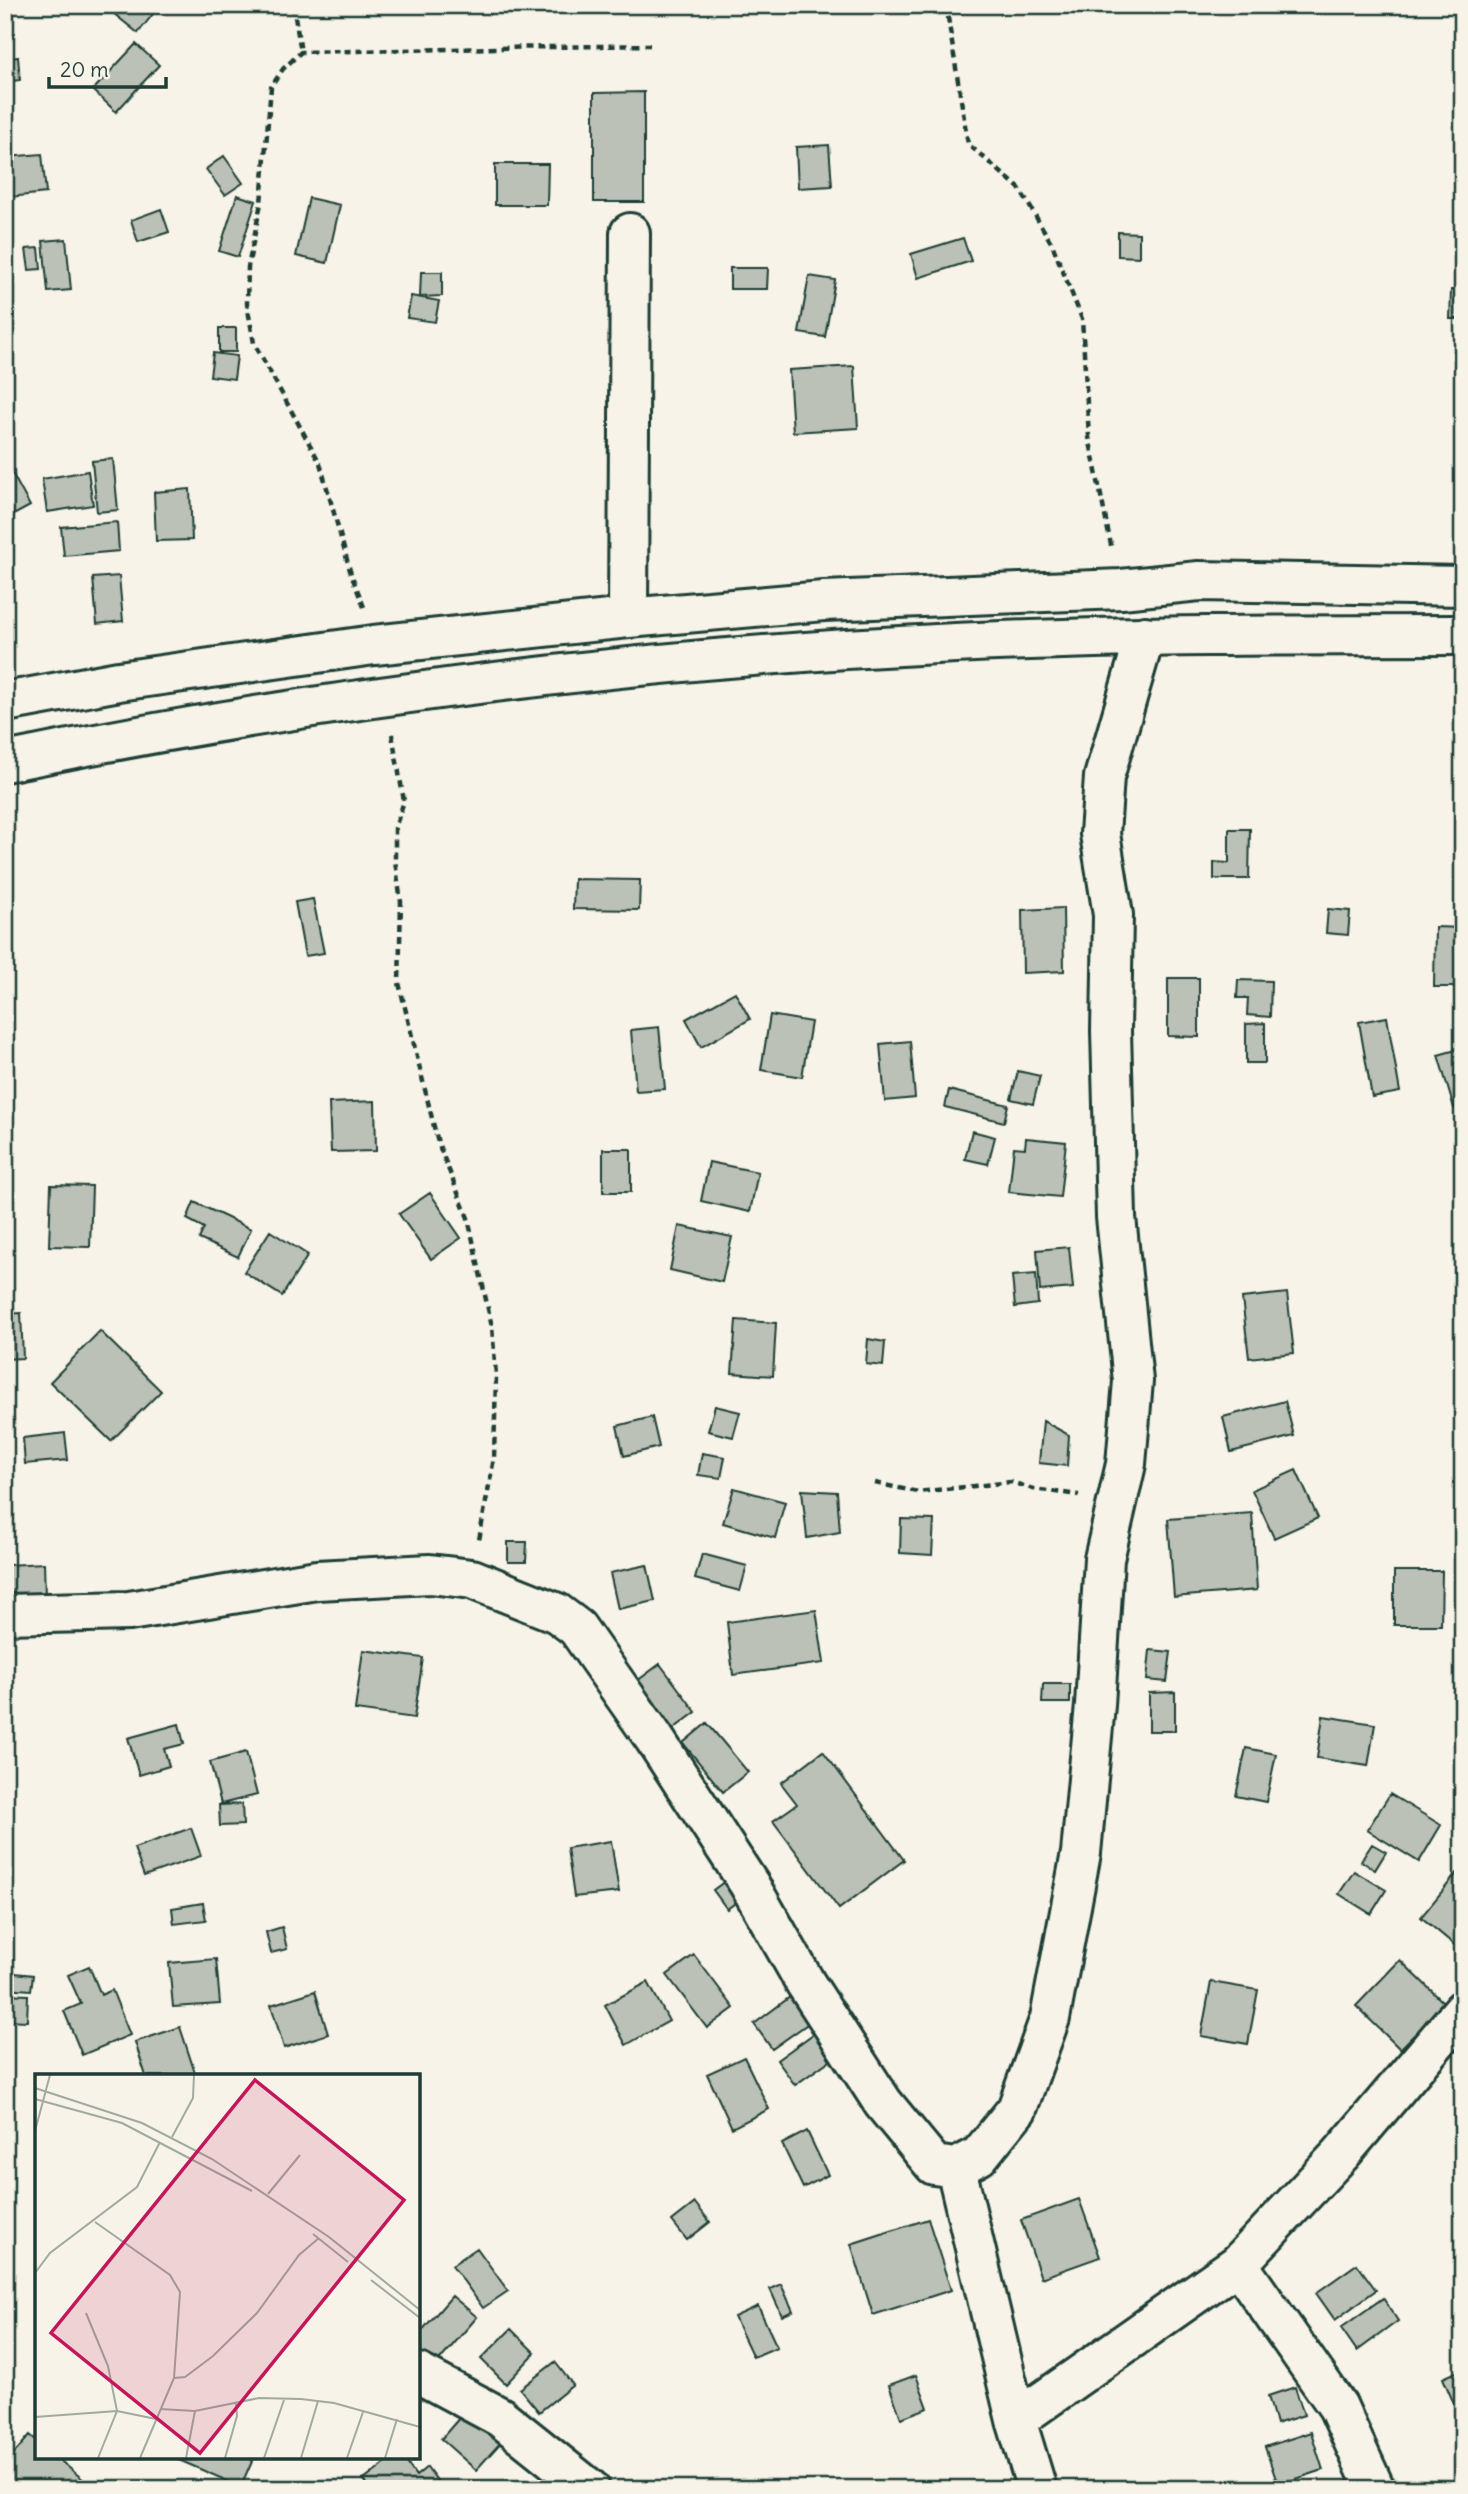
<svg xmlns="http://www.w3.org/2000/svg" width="1468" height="2494" viewBox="0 0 1468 2494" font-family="Delius,sans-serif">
<rect width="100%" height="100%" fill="#f7f3e8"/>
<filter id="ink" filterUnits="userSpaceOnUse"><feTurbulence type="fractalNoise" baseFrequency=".0143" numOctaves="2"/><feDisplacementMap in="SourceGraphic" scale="14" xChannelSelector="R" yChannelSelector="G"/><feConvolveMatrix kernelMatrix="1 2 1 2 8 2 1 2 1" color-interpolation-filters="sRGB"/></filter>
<g filter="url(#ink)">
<path fill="#bbc1b6" stroke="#1f3d34" stroke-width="2" d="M103,5H160L138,33Z
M136,44L159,65L116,112L93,90Z
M18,57L20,80L5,82V59Z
M644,92V202H594V93Z
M829,145L832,186L798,188L796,147Z
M42,154L46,193L10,197L6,157Z
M224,156L243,183L225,195L206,169Z
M495,164H548L547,205H495Z
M237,195L256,201L238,257L219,251Z
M309,198L340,205L327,263L296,256Z
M161,209L169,232L138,242L131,220Z
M1118,232L1139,233V257L1118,256Z
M963,238L971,261L918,278L911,254Z
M66,239L71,290L48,292L43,241Z
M39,248L41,269L29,270L26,249Z
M730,268H768L767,289H730Z
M421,272H442V296L420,297Z
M809,276L835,280L825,337L799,333Z
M1451,290H1463V319H1450Z
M411,296L439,301L435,322L407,318Z
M219,328H236V352H219Z
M213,353L237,356L234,379L210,376Z
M854,366L858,428L793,432L789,370Z
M113,459L118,510L97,512L92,461Z
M7,464L30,506L8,518L5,513Z
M88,471L93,505L47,512L42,479Z
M190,489L192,540L156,541L154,492Z
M117,522L119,551L64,556L61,527Z
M119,576L123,621L97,624L93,578Z
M1229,829H1250L1249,879H1214V862L1229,863Z
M574,879L640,880L639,910L573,909Z
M313,899L324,953L305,956L295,902Z
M1063,908L1064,971L1023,973L1022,910Z
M1328,909L1350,911L1348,935L1326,933Z
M1435,927L1463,928V987H1434Z
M1168,978H1199V1037L1168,1036Z
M1238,980L1271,981L1270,1017L1247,1015L1248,998H1237Z
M735,992L750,1019L701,1047L686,1019Z
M770,1015L811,1022L802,1077L761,1070Z
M1387,1017L1400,1092L1372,1097L1359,1022Z
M1265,1023V1063H1246V1024Z
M659,1027L665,1089L636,1091L631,1030Z
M910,1041L915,1098L885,1101L880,1044Z
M1463,1048V1105L1454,1108L1438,1055Z
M1018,1071L1040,1076L1033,1104L1011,1099Z
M949,1090L1008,1105L1004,1122L945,1107Z
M375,1101L376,1151L331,1152L329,1103Z
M972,1131L995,1137L988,1164L965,1159Z
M1026,1138L1066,1142L1060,1197L1009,1192L1014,1147L1025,1148Z
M603,1149H631V1192H603Z
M709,1162L758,1172L750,1212L701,1201Z
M51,1185L92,1186L90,1247L49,1246Z
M430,1193L461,1238L431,1259L399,1214Z
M194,1202L251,1229L238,1257L199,1239L204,1228L187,1219Z
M679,1226L732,1237L722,1282L670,1270Z
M270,1231L308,1255L282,1296L244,1272Z
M1069,1247L1073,1288L1040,1291L1037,1250Z
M1036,1274L1038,1304L1015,1307L1012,1276Z
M1287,1293L1294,1353L1249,1358L1242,1298Z
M21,1313L23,1358L5,1359V1314Z
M736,1320L776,1323L773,1376L732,1373Z
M100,1331L161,1391L111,1441L50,1382Z
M868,1339L885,1342L883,1366L866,1364Z
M1285,1401L1294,1436L1231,1452L1223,1417Z
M715,1406L740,1412L733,1437L708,1431Z
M652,1417L659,1447L624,1456L617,1426Z
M1043,1421L1069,1435L1067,1466L1039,1463Z
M65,1433L68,1460L25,1464L23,1438Z
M702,1453L725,1457L721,1478L698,1475Z
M1296,1470L1318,1518L1274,1538L1252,1490Z
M734,1488L785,1502L775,1538L723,1523Z
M802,1490L837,1492L840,1532L807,1538Z
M1252,1513L1257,1590L1174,1597L1168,1519Z
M901,1519L934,1520L932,1555L900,1553Z
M508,1542H527L526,1562H508Z
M702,1554L747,1566L740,1591L695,1579Z
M44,1563L45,1597L8,1598L7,1565Z
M647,1565L655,1601L618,1609L610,1573Z
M1394,1571H1442L1441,1625H1394Z
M816,1610L824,1663L733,1675L727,1622Z
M363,1650L423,1658L414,1718L355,1710Z
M1150,1650L1171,1652L1167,1682L1147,1680Z
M660,1664L696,1712L672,1730L637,1681Z
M1043,1684H1070V1703H1042Z
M1175,1692V1731H1149V1693Z
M1323,1716L1375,1724L1368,1766L1317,1758Z
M707,1723L748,1772L723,1792L683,1743Z
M179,1724L184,1744L164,1749L169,1766L139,1775L128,1738Z
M1246,1748L1276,1754L1266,1802L1236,1796Z
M823,1751L904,1860L839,1909L773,1821L797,1804L781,1783Z
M246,1752L257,1795L221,1804L210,1762Z
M1390,1794L1441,1825L1419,1862L1367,1830Z
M242,1804L243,1825L220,1826L219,1805Z
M191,1828L201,1856L144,1876L134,1848Z
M611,1841L619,1892L574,1897L567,1848Z
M1372,1844L1386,1852L1375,1870L1361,1861Z
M1354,1871L1386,1890L1371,1914L1339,1894Z
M1457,1873L1463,1877V1952L1421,1917Z
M732,1876L745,1896L727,1909L713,1890Z
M203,1903L206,1920L174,1924L172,1908Z
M282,1927L287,1949L271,1953L266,1932Z
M694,1955L734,2008L707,2028L667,1975Z
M216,1959L220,2004L173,2007L169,1963Z
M1400,1960L1445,2004L1400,2049L1356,2006Z
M89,1966L101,1995L112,1990L130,2035L82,2055L64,2011L81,2004L68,1975Z
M5,1972L33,1975L31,1990L5,1988Z
M648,1982L669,2021L626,2045L605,2005Z
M1211,1982L1258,1990L1248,2044L1201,2036Z
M315,1991L328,2034L284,2048L271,2005Z
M5,1994L28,1995L27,2021L5,2020Z
M794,1994L813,2020L772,2049L754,2024Z
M180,2027L196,2076H146L135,2042Z
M816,2032L833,2058L795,2085L777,2060Z
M744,2057L769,2109L732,2128L707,2074Z
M807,2131L828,2175L803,2188L782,2144Z
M1079,2199L1100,2257L1041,2278L1021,2220Z
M695,2203L710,2222L687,2240L672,2221Z
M928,2219L951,2290L873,2315L851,2244Z
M477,2248L508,2291L483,2308L452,2265Z
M1357,2264L1376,2290L1335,2320L1316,2293Z
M781,2284L793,2311L782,2316L770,2289Z
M452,2296L477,2317L434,2367L418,2353V2335Z
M1383,2298L1398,2321L1357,2351L1341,2328Z
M758,2306L777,2347L753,2357L734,2317Z
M511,2329L535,2353L506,2384L481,2359Z
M555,2362L573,2385L539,2412L520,2389Z
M1463,2369V2408L1457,2411L1443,2378Z
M916,2375L928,2408L901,2418L889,2385Z
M1295,2387L1304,2415L1276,2424L1268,2396Z
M467,2409L503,2440L476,2470L441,2439Z
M1311,2432L1323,2470L1278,2485L1265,2447Z
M30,2435L37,2441V2457H56L86,2482L81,2489H5V2464Z
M172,2457H254L241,2487Z
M394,2457H403L416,2476L427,2467L441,2486L438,2489H371L364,2480Z"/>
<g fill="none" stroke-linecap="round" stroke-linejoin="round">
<g stroke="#1f3d34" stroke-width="44">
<path id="minor" d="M628,618L630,233
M5,1614L129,1611L317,1580L430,1574L472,1579L557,1613L577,1628L654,1738L749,1884L806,1984L883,2103L934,2165L956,2168L979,2156L1017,2109L1050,2018L1081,1853L1095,1705L1104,1559L1126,1464L1133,1381L1116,1217L1111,1031L1113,915L1100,834L1104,777L1145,636
M956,2168L1016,2420L1037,2489
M1238,2264L1338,2407L1375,2489
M418,2373L500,2417L590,2489
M1016,2420L1238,2264L1341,2154L1463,2010"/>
</g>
<g stroke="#1f3d34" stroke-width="44">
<path id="highway" d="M5,702L119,681L374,645L628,618L824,601L1121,589L1199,581L1463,586
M5,762C317,698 637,658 955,643C1124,635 1293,635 1463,635"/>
</g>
<path stroke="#1f3d34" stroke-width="4.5" stroke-dasharray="7 5" stroke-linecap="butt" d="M293,5L301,52
M946,5L968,144L1019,188L1052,244L1082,319L1089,437L1112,550
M364,607L351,574L320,463L254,343L247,304L248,267L261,203L271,87L283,69L301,52L650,45
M392,734L404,801L395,828V861L401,902L399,983L438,1143L468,1218L492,1327L496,1375L494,1458L479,1540
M875,1483L918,1492L1011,1482L1033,1489L1079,1495"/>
<use href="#minor" stroke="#f7f3e8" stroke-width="38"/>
<use href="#highway" stroke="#f7f3e8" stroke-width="38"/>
</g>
</g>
<g transform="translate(35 2074)">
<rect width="385" height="385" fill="#f7f3e8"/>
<path fill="none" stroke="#a1aaa0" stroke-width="2" d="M0,14L107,49L177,85L294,163L385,236M0,25L87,49L217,117M0,57L15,1M137,63L158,24L159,1M233,120L265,81M60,148L135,201L145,218L139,304L105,384M278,160L313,188M0,199L15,179L102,113L125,68M336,206L385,244M51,239L73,292L82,337L63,384M139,304L150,303L178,282L222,239L264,181L284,164M125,335L160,337L224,324L266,325L299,329L385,353M0,343L82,337L121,345M151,384L160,337M190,384L202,342L201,330M229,384L249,326M266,384L283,327M312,384L328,338M350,384L362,345"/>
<path fill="#c2185b" fill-opacity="0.15" stroke="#c2185b" stroke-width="3.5" d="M220,6L369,126L165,379L16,259Z"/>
<rect width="385" height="385" fill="none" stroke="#1f3d34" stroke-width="3.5"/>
</g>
<rect width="1468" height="2494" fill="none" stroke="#f7f3e8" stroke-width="28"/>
<rect x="14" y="14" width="1440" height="2466" fill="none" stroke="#1f3d34" stroke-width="2.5" filter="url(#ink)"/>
<path d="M49 77v10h117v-10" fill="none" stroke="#1f3d34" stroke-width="3.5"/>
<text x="60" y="77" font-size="21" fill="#1f3d34" stroke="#f7f3e8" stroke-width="5" paint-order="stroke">20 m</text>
</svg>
